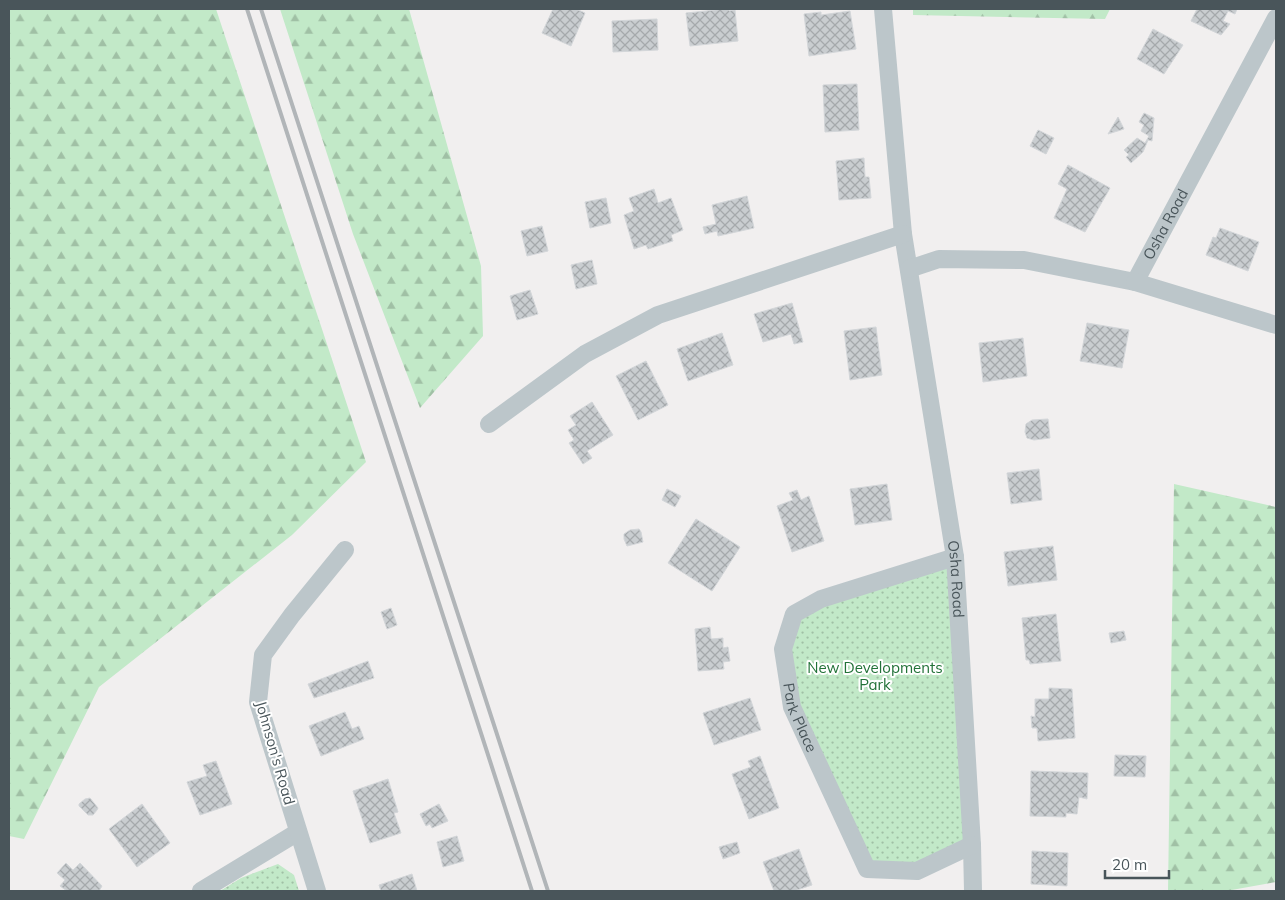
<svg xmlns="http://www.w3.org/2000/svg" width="1285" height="900" viewBox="0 0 1285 900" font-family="Mulish,sans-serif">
<defs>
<pattern id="forest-firs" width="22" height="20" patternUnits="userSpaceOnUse" patternTransform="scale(1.25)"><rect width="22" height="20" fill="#c2e9c8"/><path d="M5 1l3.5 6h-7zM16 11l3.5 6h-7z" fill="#a0c0a5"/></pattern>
<pattern id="park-dots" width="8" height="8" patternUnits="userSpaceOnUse" patternTransform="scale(1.25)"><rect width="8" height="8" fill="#c2e9c8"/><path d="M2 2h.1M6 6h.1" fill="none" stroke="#a0c0a5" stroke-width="1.8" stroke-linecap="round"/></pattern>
<pattern id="building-cross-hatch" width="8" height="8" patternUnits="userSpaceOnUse" patternTransform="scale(1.25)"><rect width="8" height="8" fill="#c9cdd0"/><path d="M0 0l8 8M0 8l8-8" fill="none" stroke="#a5a9ac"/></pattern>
</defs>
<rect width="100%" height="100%" fill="#f1efef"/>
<path fill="url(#forest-firs)" d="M9,9H216L366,462L292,535L99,687L24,839L9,836Z
M280,9H409L481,266L483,336L420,408L353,234Z
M913,9H1110L1105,19L913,15Z
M1174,484L1276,507V882L1226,891H1168Z"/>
<path fill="url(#park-dots)" d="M955,557L972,845L917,871L867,869L792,707L783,649L794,614Z
M278,864L294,875L299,891H220L241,878Z"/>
<path fill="url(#building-cross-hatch)" stroke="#d3d6d9" d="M553,9H576L585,13L571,46L542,33Z
M726,9H729V11L735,10L738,41L690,46L686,13Z
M1197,9H1237L1235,14L1228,11L1223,21L1230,24L1221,35L1191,21Z
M850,11L856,49L809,56L804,14L821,12V15Z
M657,19L658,50L613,52L612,21Z
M1153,29L1183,45L1164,74L1137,59Z
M857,84L859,130L825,132L823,85Z
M1144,113L1154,118L1152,141L1148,140L1143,152L1131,163L1126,157L1129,155L1124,150L1137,138L1145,143L1149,136L1141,131L1144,125L1139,122Z
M1118,117L1124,129L1108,134Z
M1038,130L1054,138L1046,154L1030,146Z
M864,158L865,177H869L871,198L839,200L836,161Z
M1068,165L1110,188L1085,232L1054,218L1067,189L1058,184Z
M654,189L658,203L671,198L683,230L671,235L673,241L648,249L646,245L634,249L624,215L634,211L629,198Z
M747,196L754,228L718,236L717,231L705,234L703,227L716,224L712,205Z
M606,198L611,223L590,228L585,202Z
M542,226L548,251L527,256L521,231Z
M1220,228L1259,242L1248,271L1206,255L1213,237L1216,238Z
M592,260L597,284L576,289L571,265Z
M530,290L538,314L517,320L510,296Z
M792,303L803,342L794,344L791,334L763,342L754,314Z
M1087,323L1129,330L1122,368L1080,361Z
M876,327L882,375L850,380L844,331Z
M722,333L733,365L688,381L677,349Z
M1023,338L1027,376L983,382L979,343Z
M646,361L668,405L638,420L616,376Z
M592,402L613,435L587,451L592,458L583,464L569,443L574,440L568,430L576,425L570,416Z
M1048,419L1050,438L1034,440L1027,438L1025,432L1026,424L1032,420Z
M1039,469L1042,500L1011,504L1007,473Z
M887,484L892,520L855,525L850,489Z
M667,489L681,496L675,507L662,500Z
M797,490L801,500L809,496L824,541L792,552L777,506L793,500L789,493Z
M696,519L740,547L712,591L668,563Z
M639,529L641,532L643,542L627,546L624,539V534L630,530Z
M1053,546L1057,580L1008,586L1004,552Z
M391,608L397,625L387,629L381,612Z
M1056,614L1061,661L1030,664L1029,660H1026L1022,618Z
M710,627L711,639L723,638V648L728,647L730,661L723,662L724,669L698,671L695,629Z
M1124,631L1126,640L1111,643L1109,633Z
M368,661L374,678L314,698L308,684Z
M1049,688L1072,689L1075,738L1038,741L1037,728H1032L1031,716L1035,717V699H1049Z
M750,698L761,730L714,745L703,713Z
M345,712L352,729L359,726L364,739L321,756L309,726Z
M1115,755L1146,756L1145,777L1114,776Z
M760,756L779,808L749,819L732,774L751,767L748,761Z
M216,761L232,804L200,815L187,782L207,776L203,765Z
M1031,771L1088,773L1087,799L1079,797L1077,814L1066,813V817L1030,816Z
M388,779L398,812L394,813L401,833L370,843L353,791Z
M90,798L98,808L97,810L93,815H88L79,806V804L85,799Z
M142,804L170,843L137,867L109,829Z
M439,804L448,821L432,828L430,824L426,826L420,814Z
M457,836L464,861L443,867L437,842Z
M737,842L740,853L723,859L719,847Z
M799,849L812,885L794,891H774L763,862Z
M1032,851L1068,853L1067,886L1031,884Z
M66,863L73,870L80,863L102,886L99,891H67L60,886L65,880L57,873Z
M412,874L417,891H381L379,885Z"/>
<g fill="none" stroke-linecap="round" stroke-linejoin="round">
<g stroke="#bcc6ca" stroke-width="18">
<path id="s1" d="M883,9L903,234L955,557L972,845L973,891"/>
<path id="s2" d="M909,269L939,259L1024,260L1135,282L1276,18"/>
<path d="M1135,282L1276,325"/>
<path d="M489,424L585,354L658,315L903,234"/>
<path id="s3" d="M955,557L821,599L794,614L783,649L792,707L867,869L917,871L972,845"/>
<path d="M201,891L298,832"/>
<path d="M317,891L258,702L263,655L292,615L345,550"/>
</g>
<path stroke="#b1b5b8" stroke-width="4" d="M247,9L532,891
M261,9L548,891"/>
</g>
<g text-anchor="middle" stroke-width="4" stroke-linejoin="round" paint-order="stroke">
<g font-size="15" fill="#49555a" stroke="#fff">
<text dy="5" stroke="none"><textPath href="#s2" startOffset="295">Osha Road</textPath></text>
<text dy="5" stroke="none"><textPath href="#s1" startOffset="575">Osha Road</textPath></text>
<text dy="5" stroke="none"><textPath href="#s3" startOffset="279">Park Place</textPath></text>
<text transform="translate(275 753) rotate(74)" y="5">Johnson's Road</text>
</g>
<g font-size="15" fill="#227238" stroke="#fff">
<text x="875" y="673">New Developments<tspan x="875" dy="17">Park</tspan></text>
</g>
</g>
<rect width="1285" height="900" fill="none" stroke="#49555a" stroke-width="20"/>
<path d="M1105 870v8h64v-8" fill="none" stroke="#49555a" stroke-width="2.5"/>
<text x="1112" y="870" font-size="15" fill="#49555a" stroke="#ffffff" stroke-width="4" paint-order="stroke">20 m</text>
</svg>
